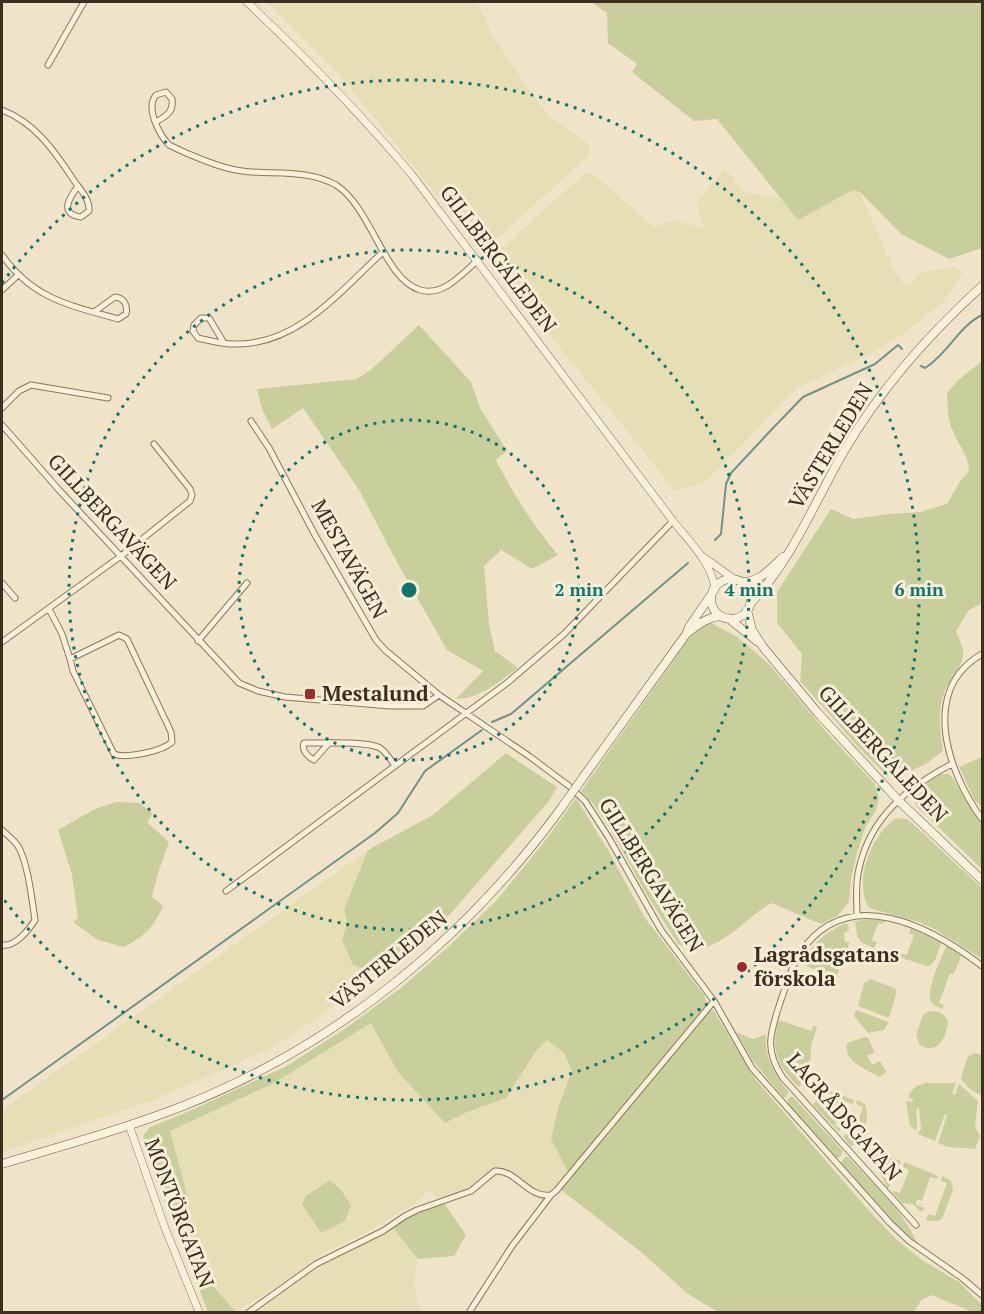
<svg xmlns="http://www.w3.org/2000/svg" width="984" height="1314" viewBox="0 0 984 1314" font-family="'PT Serif',serif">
<rect width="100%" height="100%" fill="#f0e4c8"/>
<path fill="#e6deb5" d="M266,2H477L494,38L535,99L549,116L586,142L590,147V154L488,247L482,249L477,246L342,77Z
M724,169L733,177L734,182L746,193L781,198L798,220L853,190L860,192L893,268L904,285H911L920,273L954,267L963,273L942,303L899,337L873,352L796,389L705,482L675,491L494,265L491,258L584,174L592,173L654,227L675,220L705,229L697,210L698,201Z
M368,850L344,909L347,922L344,930L366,970L386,972L272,1048L148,1102L2,1152V1110Z
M371,1023L398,1072L445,1123L467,1112L547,1040L564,1053L572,1071L559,1105L552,1138L568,1172L542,1201L505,1176L491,1178L478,1191L444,1203L426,1190L419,1201L363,1234L323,1253L283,1282L236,1312L205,1277L197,1259L169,1131L274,1083Z
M393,1228L418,1259L414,1281L417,1301L422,1312H254L313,1269Z"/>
<path fill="#c9cf9b" d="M591,2H982V248L949,259L901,234L860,192L853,190L798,220L717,119L694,121L632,72L637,64L608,43L607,13Z
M419,325L471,382L480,408L507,451L496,460C513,494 533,525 558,555L532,569L501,550L484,566L489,624L495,651L518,668C498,682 480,699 456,699L483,671L447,650L398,564L359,490L303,408L272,429L262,409L257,389L357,379L372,369Z
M982,361V603L969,610L956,631C958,637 962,644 963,650C966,664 949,680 944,693C937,712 940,732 943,751L927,763L907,773L886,775L860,749L800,681L802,654L777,623V592L831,509L853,519L890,514L920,512L947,504L960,481L969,471C968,453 959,447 953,431C947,419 948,406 947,393L957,381Z
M707,621L736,636L769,664L829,735L875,784L879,798L876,810L865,828L857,853L851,879L849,902L837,916L821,924L772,903C757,910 747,922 733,932C721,941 709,947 694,952L678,944L644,890L612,832L594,805L581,791L690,637Z
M506,753L557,787L549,801L437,929L386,972L366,970L353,965L342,940L347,922L344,909L368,850L433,815Z
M982,757V805L981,806L975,801L959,767Z
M942,774H949L954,780L982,826V869L916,806L913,798C920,787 929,779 942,774Z
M576,798L608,850L645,918L704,995L707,1004L568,1172L551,1139L559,1105L572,1071L564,1053L547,1040L536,1051L506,1098L467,1112L445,1123L398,1072L371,1023L274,1083L170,1131L187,1195L192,1238L197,1259L205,1277L236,1312H208L146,1151L143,1136L150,1127L185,1113L285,1067L343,1030L401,988L448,947L497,900L548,837Z
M116,802L140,803L153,814L147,822L169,842L158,873L152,897L163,906C153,928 145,936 124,947L98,940L73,922L78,918L72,875L58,830L93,810Z
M896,818L906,819L912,823L982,888V959L936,930L919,922L869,908C853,881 871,835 896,818Z
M872,919L885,921L883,924L878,923L872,940L877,942L874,948L861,942L857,936L855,921Z
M846,923L848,925L849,930L844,933L845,942H850L833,985L827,984L832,972L827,971L825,974L800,963C812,945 825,932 846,923Z
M911,928L940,942L941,944L935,960L931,965L927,966L899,957L900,953L907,955L914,935L909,933Z
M948,946L961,956L954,974L950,973L939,1003L944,1005L942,1009C938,1007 933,1006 931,1001C926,990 941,958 946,947Z
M871,979L894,988L897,991L889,1018L858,1006L864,983Z
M710,1010L714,1011L756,1080L871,1213L897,1240L922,1260L959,1282L982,1305V1312H972L932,1295L921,1300L914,1312H718L688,1294L640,1251L561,1190Z
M856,1010L889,1022L884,1030L868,1033L854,1016Z
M929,1011C938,1011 943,1012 948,1021C947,1037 937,1056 920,1045L916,1035L923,1015Z
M779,1020L811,1031L814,1025L817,1027L811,1046L810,1071L799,1087C777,1066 770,1050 779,1020Z
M736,1032L753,1039L766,1034C764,1058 774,1074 789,1092L786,1097H783L753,1061Z
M865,1037L868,1038L875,1052L867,1056L872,1065L880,1061L886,1072L880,1077C866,1069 843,1062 847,1043Z
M975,1053L982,1055V1095C975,1094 964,1085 961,1078L968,1056Z
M926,1083H956L952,1094L955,1095L959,1084L978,1101L975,1127L980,1136L975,1149L948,1147L938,1143L947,1115L945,1114L935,1141L918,1134L921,1128L919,1109L917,1108C915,1116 919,1123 916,1131L910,1126L906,1101L913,1102V1100L908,1097C912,1088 916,1085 926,1083Z
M830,1091L854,1100L853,1104L844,1101L835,1126L841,1128L839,1132L813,1105L820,1096L833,1102L835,1097L825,1092Z
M792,1096L843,1151L841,1156L836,1159L788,1104V1099Z
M857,1100L865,1104C871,1116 862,1140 851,1147L844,1137L845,1134L853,1136L863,1107L856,1104Z
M868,1150L901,1161L899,1166L892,1164L886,1180L891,1182L888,1189Z
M845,1157H848C871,1182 905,1212 917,1243L897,1226L841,1163Z
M904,1162L938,1176L937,1179L930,1177L922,1201L917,1199L916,1205L925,1208L921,1212L913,1204L902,1203L892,1192L894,1191L900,1193L909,1170L903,1167Z
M942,1176L951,1181L953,1190L942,1219L938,1221H928L926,1219L929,1214L935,1216L947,1183L941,1181Z
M330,1180L341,1190L351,1205L345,1221L321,1233L302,1204L306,1196Z
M444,1203L466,1235L454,1256L418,1259L393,1228C409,1216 425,1207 444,1203Z"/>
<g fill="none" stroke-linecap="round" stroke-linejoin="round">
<path stroke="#6f938a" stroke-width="2" d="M921,366L925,368C947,355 959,326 982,315
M715,540L721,534L726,484L731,473L774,427L803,397L875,364L898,345L902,349
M492,722L511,714L688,563
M2,1100L375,833L398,813L425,771L482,730"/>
<g stroke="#8d765c" stroke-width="7">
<path id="minor" d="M48,65L84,2
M2,110C36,123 55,152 75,182C81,190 90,200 89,211L81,217C58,214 70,197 78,186
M156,122C166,116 174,112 172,99L166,92L156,95C145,108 159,134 169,145C187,154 222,169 242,171C272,175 308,169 336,185C371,207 384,279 420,290C443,297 462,274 478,260
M2,255C33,299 69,305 118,319L126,314C128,305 124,298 115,297L94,312
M2,290L17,276
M224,343L209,318H201L194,325L193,331L198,338C211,341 226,345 239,344C300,343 341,290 383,252
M2,408L19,391L31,385L108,398
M251,421L269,448L315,535L376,640L385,650L439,695L529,756L569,786L585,801L609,838L661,930L714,1001L752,1068L890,1223L909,1241L962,1278L982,1295
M2,425L59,490L239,683L258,691L285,697L390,706H423L439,695
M2,583L15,598
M49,609L62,634L70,659L119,635L127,639L171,732L172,742C163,751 126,759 114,754L73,671L70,659
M198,641L247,583
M2,642L121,556L190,501L192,495L190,489L154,444
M982,654C919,690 948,773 982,819
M329,743L314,760C308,757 301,750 304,743C320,743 367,741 380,748C386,752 391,760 395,766
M2,830C7,835 14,840 18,846C28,863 32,900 35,920C28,931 15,947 2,945
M226,891L507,683L564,634L673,521
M857,916C857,900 855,884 859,869C870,817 908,787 952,764
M916,1225L783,1078C763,1049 771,1031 781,1000C787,984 791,967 800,953C848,882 931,927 982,966
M470,1311L512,1246L551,1195L556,1191L714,1001
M249,1312L316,1264L383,1231L405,1216L417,1210L471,1191L495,1171C516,1169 528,1199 551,1195"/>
</g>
<g stroke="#8d765c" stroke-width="8">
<path id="tertiary" d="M247,2C305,57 361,114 412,175L673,521C689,541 712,563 715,589
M702,556L734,579
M129,1125L165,1228L199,1312"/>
</g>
<g stroke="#6f573f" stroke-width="9">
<path id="secondary" d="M711 599a20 20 0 1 1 40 0a20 20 0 1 1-40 0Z
M741,582C759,583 770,569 783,557
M750,604C792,560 813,505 843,453C880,389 928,335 982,286
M747,610L752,630L763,647L817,712L899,801L982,880
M728,618L758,642
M687,633C698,625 707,617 721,616
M584,776L687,633L689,627L713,592
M2,1164C62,1146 124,1129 183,1106C337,1045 465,940 562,807"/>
</g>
<use href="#minor" stroke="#faf1dc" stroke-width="5"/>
<use href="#tertiary" stroke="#faf1dc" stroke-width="7"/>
<use href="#secondary" stroke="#faf1dc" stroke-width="8"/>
<g stroke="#6f573f" stroke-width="9" stroke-linecap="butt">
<path id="secondary-bridge" d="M562,807L584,776"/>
</g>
<use href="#secondary-bridge" stroke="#faf1dc" stroke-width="8"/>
</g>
<g fill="none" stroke="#0f766e" stroke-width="3" stroke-dasharray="3 6">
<circle cx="409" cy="590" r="170"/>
<circle cx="409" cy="590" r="340"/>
<path d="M2 283A510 510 0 1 1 2 897"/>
</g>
<g fill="#9e2a2b" stroke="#f7eed8" stroke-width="2">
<rect x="304" y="688" width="12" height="12" rx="3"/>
<circle cx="742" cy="967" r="6"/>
</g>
<g text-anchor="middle" stroke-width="6" stroke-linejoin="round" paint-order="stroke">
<g font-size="21" fill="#3d2e20" stroke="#f7eed8">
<text transform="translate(498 259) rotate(53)" y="7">GILLBERGALEDEN</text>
<text transform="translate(831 446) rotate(-59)" y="7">VÄSTERLEDEN</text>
<text transform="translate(112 522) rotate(47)" y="7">GILLBERGAVÄGEN</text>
<text transform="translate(349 559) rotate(61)" y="7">MESTAVÄGEN</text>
<text transform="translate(883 754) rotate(47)" y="7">GILLBERGALEDEN</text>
<text transform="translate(651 875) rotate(58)" y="7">GILLBERGAVÄGEN</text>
<text transform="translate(389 960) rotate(-39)" y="7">VÄSTERLEDEN</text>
<text transform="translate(844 1117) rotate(49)" y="7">LAGRÅDSGATAN</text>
<text transform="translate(179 1213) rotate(69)" y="7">MONTÖRGATAN</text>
</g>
<g font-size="21" font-weight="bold" fill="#3d2e20" stroke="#f7eed8" text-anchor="start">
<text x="322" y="701">Mestalund</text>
<text x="754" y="962">Lagrådsgatans<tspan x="754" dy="24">förskola</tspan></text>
</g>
</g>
<circle cx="409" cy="590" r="9" fill="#0f766e" stroke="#f7eed8" stroke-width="3"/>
<g font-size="18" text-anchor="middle" font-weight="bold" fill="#0f766e" stroke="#f7eed8" stroke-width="6" stroke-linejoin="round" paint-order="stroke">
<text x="579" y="596">2 min</text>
<text x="749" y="596">4 min</text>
<text x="919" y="596">6 min</text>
</g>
<rect width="984" height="1314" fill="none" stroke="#3d2e20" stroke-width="6"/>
</svg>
